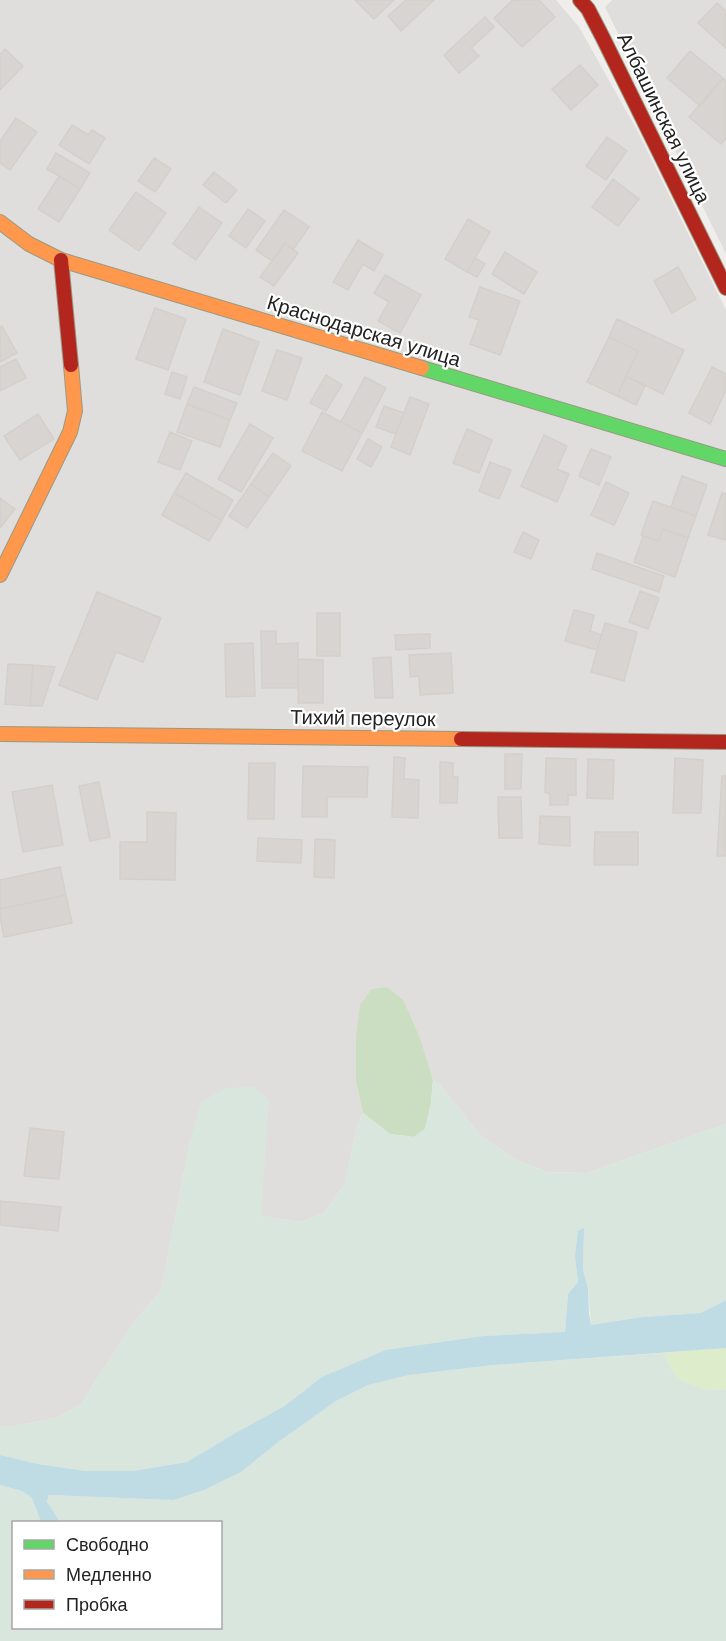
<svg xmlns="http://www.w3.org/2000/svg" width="726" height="1641" viewBox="0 0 726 1641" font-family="'DM Sans',sans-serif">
<rect width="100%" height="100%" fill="#f0eeeb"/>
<path fill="#dfdedc" d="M0,0H556L579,27L637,130L726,310V1124L587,1173L547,1172L518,1161L481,1136L440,1085L433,1080L420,1039L356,1082L363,1113L356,1130L345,1184L324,1213L300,1222L261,1216L190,1141L161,1291L134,1322L81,1404L57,1418L15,1426H0Z
M612,0H726V254L605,7Z"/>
<path fill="#ddeccb" d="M726,1348V1390L704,1389L677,1379L663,1353Z"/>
<path fill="#cbdec1" d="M387,987L403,1000L420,1038L433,1080L431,1103L425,1129L414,1137L390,1134L363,1113L356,1082V1037L360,1005L372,989Z"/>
<path fill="#d9e6de" d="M433,1080L440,1085L481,1136L518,1161L547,1172L587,1173L726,1124V1300L701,1313L643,1317L591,1325L588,1289L583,1269L584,1228L575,1257L578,1282L568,1294L565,1332L484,1336L322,1377L283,1407L237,1432L187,1462L133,1471H86L38,1464L0,1455V1426H15L57,1418L81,1404L134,1322L161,1291L190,1141L201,1102L226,1088L253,1087L269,1099L261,1216L300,1222L324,1213L345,1184L356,1130L363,1113L390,1134L414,1137L425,1129L431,1103Z
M663,1353L677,1379L704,1389L726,1390V1641H0V1485L22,1491L32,1498L41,1522H14V1628H220V1522H60L47,1502L49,1495L174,1500L204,1490L241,1472L277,1443L336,1401L368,1385L409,1375L493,1365Z"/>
<path fill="#bfdbe3" d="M584,1228L583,1269L588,1289L589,1315L591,1325L643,1317L701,1313L726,1300V1348L493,1365L409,1375L368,1385L336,1401L277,1443L241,1472L204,1490L174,1500L49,1495L47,1502L60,1522H41L32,1498L22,1491L0,1485V1455L38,1464L86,1471H133L187,1462L237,1432L283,1407L322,1377L386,1350L484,1336L565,1332L568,1294L578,1282L575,1257L578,1231Z"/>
<path fill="#d7d4d2" stroke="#d3d0cc" stroke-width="1.5" d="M355,0H394L374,19Z
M406,0H434L401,31L388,16Z
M513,0H539L555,17L522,47L494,18Z
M717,3L726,11V48L698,23Z
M485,17L494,27L471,48L479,56L459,73L444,55Z
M5,49L23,66L0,90V55Z
M690,51L723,78L700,106L667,78Z
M580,65L598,85L571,110L552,89Z
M723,78L726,81V138L721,144L689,117Z
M16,118L37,132L10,170L0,163V141Z
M72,125L88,135L92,130L105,138L89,164L59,145Z
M607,137L627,151L606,180L586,166Z
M56,153L90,173L80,189L47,169Z
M154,158L171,169L155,192L138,181Z
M214,172L237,190L226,203L203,185Z
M59,176L80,189L59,222L38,209Z
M613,179L639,199L618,226L592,207Z
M136,192L166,213L139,251L109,230Z
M199,207L222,223L196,260L173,244Z
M248,209L265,221L246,248L229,236Z
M284,210L309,227L293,250L285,243L272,261L256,250Z
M468,219L490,232L467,272L445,259Z
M358,240L383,255L374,271L363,264L348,290L333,282Z
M285,243L298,253L274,286L260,277Z
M505,252L537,272L524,294L492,274Z
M475,258L485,264L477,277L467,272Z
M678,267L696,299L672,313L654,281Z
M385,275L421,295L400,333L378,321L389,302L374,293Z
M480,287L520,301L500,355L470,344L479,320L469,317Z
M155,308L186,319L168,370L136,359Z
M617,319L684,350L663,394L626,376L638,351L609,337Z
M2,326L17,353L0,362V327Z
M223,329L259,342L240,395L204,382Z
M609,337L638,351L617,396L587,382Z
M277,350L302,358L287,400L262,391Z
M16,359L26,378L0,391V367Z
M712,367L726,374V390L710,424L689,413Z
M172,372L187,377L180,399L165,394Z
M326,375L342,385L326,411L310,403Z
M626,376L645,386L636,405L617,396Z
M365,377L386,388L362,433L341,422Z
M194,387L237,403L230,420L187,404Z
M410,397L429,404L410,455L391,447Z
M187,404L230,420L220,447L177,432Z
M384,406L404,413L396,434L376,427Z
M322,412L362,433L342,471L302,451Z
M38,414L54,439L20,460L4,436Z
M250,424L273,438L241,492L218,479Z
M467,429L492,440L479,473L453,463Z
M170,432L192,441L180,470L158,462Z
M544,435L567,446L557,469L569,474L557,502L521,486Z
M368,439L382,447L371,467L357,459Z
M591,449L611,457L599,485L579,476Z
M273,453L291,466L269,497L251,484Z
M490,462L511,470L499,499L479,491Z
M186,473L233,500L222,520L174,493Z
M682,476L707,485L696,516L671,507Z
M606,482L629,493L614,525L591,515Z
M251,484L269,497L247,528L229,516Z
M174,493L222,520L209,541L162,515Z
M722,493L726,494V540L708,535Z
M0,498L15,509L0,528Z
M653,501L696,516L688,538L663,529L659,541L641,535Z
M663,529L688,538L675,577L634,562L643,536L659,541Z
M523,532L539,540L531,559L514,552Z
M597,553L664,576L659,592L592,569Z
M640,591L659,598L648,629L629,622Z
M97,592L161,618L143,662L116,652L97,700L59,685Z
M574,610L594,615L590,631L602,635L597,650L565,641Z
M317,613H340V656H317Z
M605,623L637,632L624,681L591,672Z
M261,631H276V644L298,643V688H262Z
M430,634V648L396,650L395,635Z
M253,643L255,696L226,697L225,644Z
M451,653L453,693L420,695L419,676L410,677L409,655Z
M391,657L393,698H375L373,658Z
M298,659L323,660V703H298Z
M8,664L33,665L30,706L5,704Z
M33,665L55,667L42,706H30Z
M505,754H522L521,789H505Z
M394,757L405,758L404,779L419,780L418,818L392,817Z
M546,758L576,759V795H568V805H550V794L545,792Z
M675,758L703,760L701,813H673Z
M588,759L614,760L613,799L587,798Z
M440,762L453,763V777H458L457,803H440Z
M249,763H275L274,819H248Z
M303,766L368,767L367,797H327V817H302Z
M722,776H726V856H717Z
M99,782L110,837L90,841L79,786Z
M52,785L63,845L23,852L12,792Z
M498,797H521L522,838H499Z
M147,812L176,813L175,880L120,879V842H147Z
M540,816L570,817V846L539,844Z
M595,832H638V865H594Z
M258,838L302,840L301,863L257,861Z
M315,839L335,840L334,878L314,877Z
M60,867L66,895L0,909V880Z
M66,895L72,923L4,937L0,916V909Z
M30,1128L64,1132L59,1179L24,1176Z
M0,1201L61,1207L58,1231L0,1225Z"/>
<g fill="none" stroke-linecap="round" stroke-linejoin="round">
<g stroke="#999a82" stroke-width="16">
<path id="fast" d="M422,368L726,459"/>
</g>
<g stroke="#999a82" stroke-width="16">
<path id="slow" d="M0,222L29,244L61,260L422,368
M0,575L70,432L75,411L71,365
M0,734L461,739"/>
</g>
<g stroke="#999a82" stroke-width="16">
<path id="jam" d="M580,0L588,9L603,38L726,288
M61,260L71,365
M461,739L726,742"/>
</g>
<use href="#fast" stroke="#63d668" stroke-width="14"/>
<use href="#slow" stroke="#ff974d" stroke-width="14"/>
<use href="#jam" stroke="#b3261e" stroke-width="14"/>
</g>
<g text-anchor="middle" stroke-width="4.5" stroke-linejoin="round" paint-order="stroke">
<g font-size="20" fill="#222" stroke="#fff">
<text transform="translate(664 118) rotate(64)" y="7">Албашинская улица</text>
<text transform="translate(364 331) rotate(17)" y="7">Краснодарская улица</text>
<text transform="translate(363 718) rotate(1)" y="7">Тихий переулок</text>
</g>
</g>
<rect x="12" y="1521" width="210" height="108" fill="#ffffff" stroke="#a7a7a7" stroke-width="1.5"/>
<rect x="24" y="1540" width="30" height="9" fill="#63d668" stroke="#a7a7a7" stroke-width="1.5"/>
<text x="66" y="1551" font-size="18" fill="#222222">Свободно</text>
<rect x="24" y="1570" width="30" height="9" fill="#ff974d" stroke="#a7a7a7" stroke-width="1.5"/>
<text x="66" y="1581" font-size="18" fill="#222222">Медленно</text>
<rect x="24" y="1600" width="30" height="9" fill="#b3261e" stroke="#a7a7a7" stroke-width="1.5"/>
<text x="66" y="1611" font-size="18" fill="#222222">Пробка</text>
</svg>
